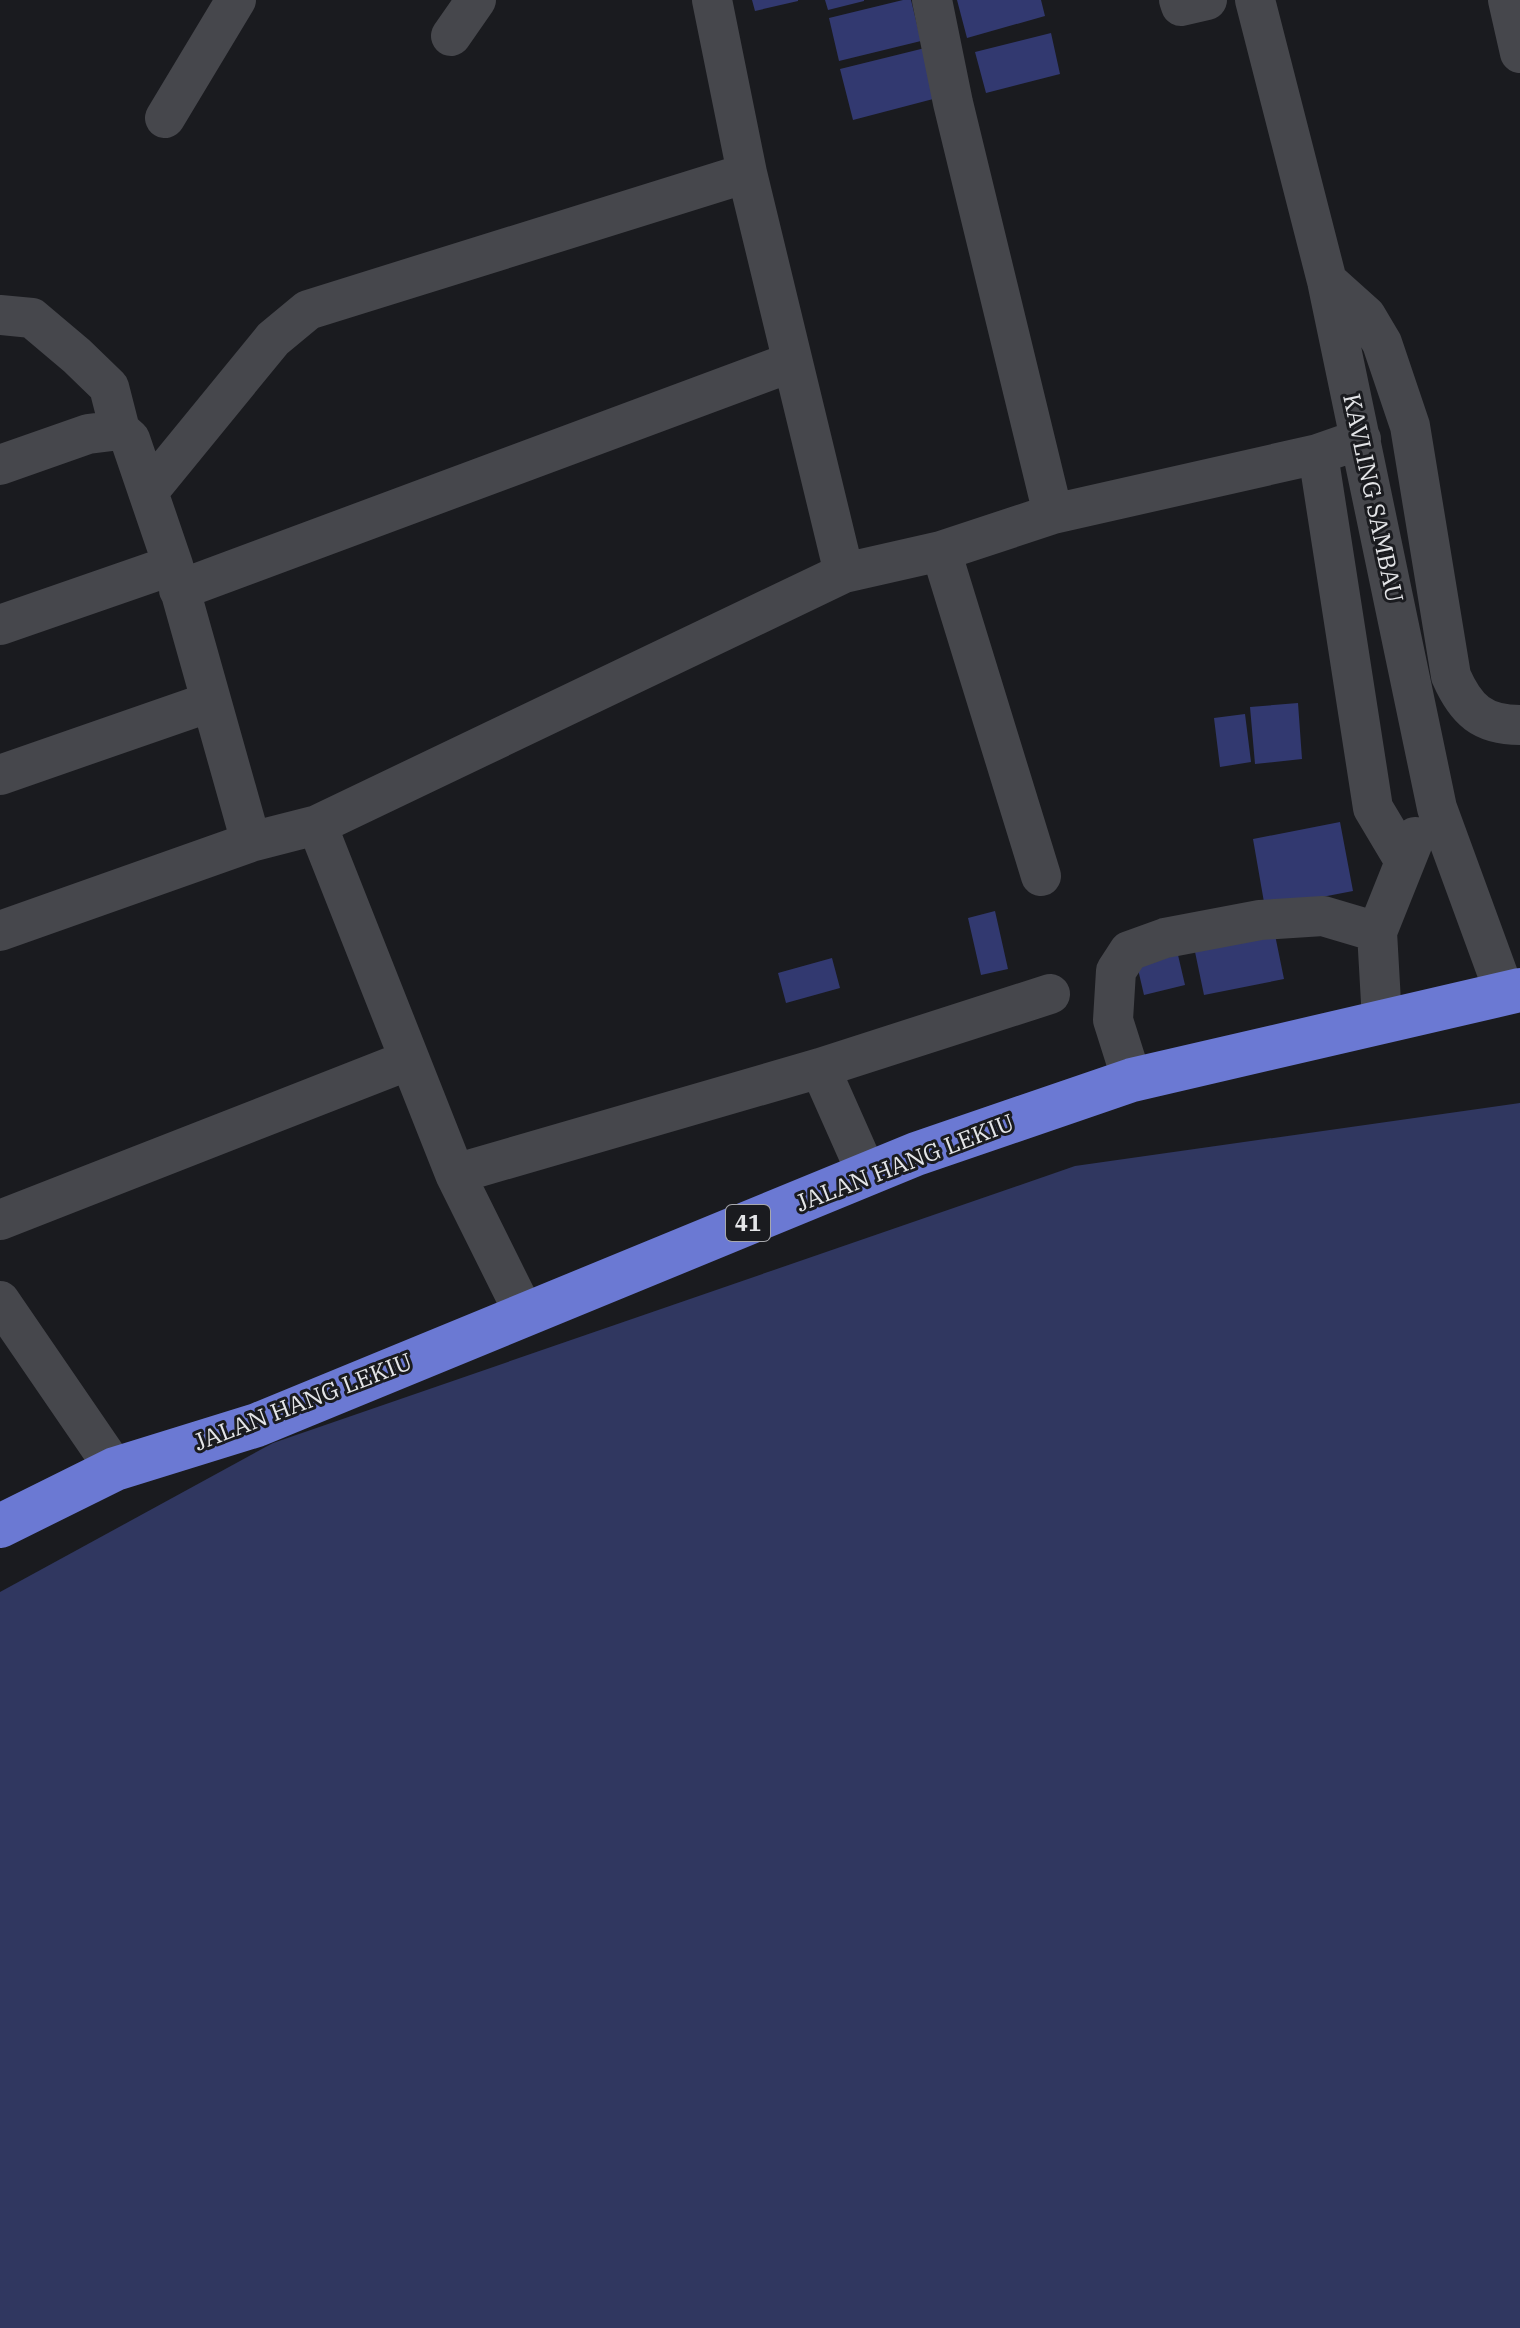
<svg xmlns="http://www.w3.org/2000/svg" width="1520" height="2328" viewBox="0 0 1520 2328" font-family="'IBM Plex Serif',serif">
<rect width="100%" height="100%" fill="#1a1b1f"/>
<path fill="#303760" d="M1520,1103V2328H0V1592L273,1443L1075,1166Z"/>
<path fill="#323970" d="M752,0H798V1L755,11Z
M825,0H864V1L828,10Z
M903,0H911L921,41L839,61L829,18Z
M957,0H1041L1045,16L967,38Z
M1051,33L1060,74L986,93L975,52Z
M925,48L937,98L853,120L840,69Z
M1298,703L1302,759L1255,764L1250,707Z
M1245,714L1251,762L1220,767L1214,718Z
M1340,822L1353,891L1265,908L1253,839Z
M995,911L1008,969L981,975L968,918Z
M1274,930L1284,979L1204,995L1194,947Z
M1178,955L1185,985L1144,995L1137,965Z
M832,958L840,988L786,1003L778,973Z"/>
<g fill="none" stroke-linecap="round" stroke-linejoin="round">
<path stroke="#46474c" stroke-width="40" d="M712,0L747,173L844,573
M932,0L953,103L1053,514
M1179,0L1181,6L1207,0
M1255,0L1327,281L1437,808L1504,991
M1508,0L1520,53
M451,36L476,0
M165,118L236,0
M1327,281L1366,316L1382,343L1410,426L1451,676C1466,710 1482,725 1520,725
M0,315L32,318L77,356L109,387L120,430L130,439L173,565L251,842
M1318,454L1373,808L1404,860
M0,465L88,434L120,430
M148,492L273,339L308,310L747,173
M941,551L1041,876
M179,590L792,362
M0,625L173,565
M0,775L210,702
M317,825L455,1174L525,1315
M0,931L251,842L317,825L844,573L941,551L1053,514L1318,454L1361,439
M1382,1020L1377,932L1415,837
M820,1068L867,1174
M1132,1080L1113,1020L1116,971L1129,951L1165,938L1260,920L1323,916L1377,932
M455,1174L820,1068L1050,994
M0,1220L409,1060
M0,1301L115,1469"/>
<path stroke="#6b79d3" stroke-width="44" d="M0,1526L115,1469L257,1425L916,1154L1132,1080L1520,990"/>
</g>
<g text-anchor="middle" stroke-width="6" stroke-linejoin="round" paint-order="stroke">
<rect fill="#1a1b1f" stroke="#a7a8ac" stroke-width="2" x="726" y="1205" width="44" height="36" rx="6"/>
<g font-size="22" font-weight="bold" fill="#e4e5e8">
<text x="748" y="1231">41</text>
</g>
<g font-size="24" fill="#e4e5e8" stroke="#1a1b1f">
<text transform="translate(1373 498) rotate(78)" y="8">KAVLING SAMBAU</text>
<text transform="translate(905 1163) rotate(-21)" y="8">JALAN HANG LEKIU</text>
<text transform="translate(303 1402) rotate(-21)" y="8">JALAN HANG LEKIU</text>
</g>
</g>
</svg>
